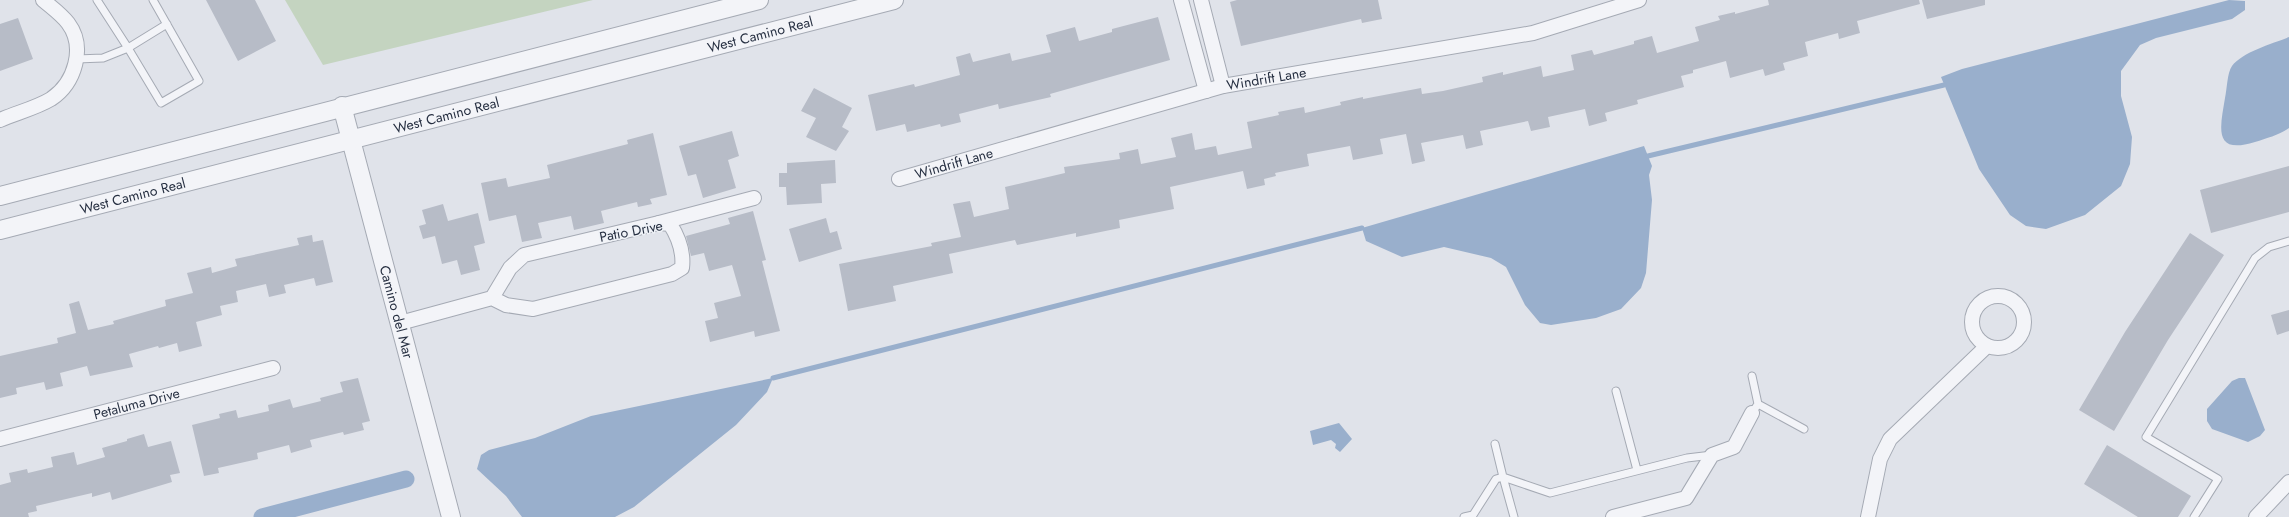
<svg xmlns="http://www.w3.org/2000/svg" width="2289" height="517" viewBox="0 0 2289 517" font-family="Jost,sans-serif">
<rect width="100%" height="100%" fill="#e0e3ea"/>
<path fill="#c4d4c0" d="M285,0H593L323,65Z"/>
<path fill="#99afcc" d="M2229,0L2245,1V10L2232,19L2156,38L2140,45L2121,71V96L2132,137L2130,164L2121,186L2085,215L2046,229L2026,226L2010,215L1979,169L1941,77L1962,69Z
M2289,37V128C2279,135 2267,138 2255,142C2213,155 2220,128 2225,98C2227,90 2227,73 2232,66C2242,52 2274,43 2289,37Z
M1644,146L1652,166L1649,175L1652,200L1646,273L1641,288L1621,309L1596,318L1551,325L1540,323L1525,305L1506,267L1491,258L1444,247L1402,257L1366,241L1362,228Z
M773,378L767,392L736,425L634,507L615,517H522L506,496L477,469L481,455L489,450L535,438L591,416Z
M2239,378H2245L2265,430L2260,436L2248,442L2212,429L2207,421V409L2232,381Z
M1339,423L1352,439L1340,452L1335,448L1336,444L1331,440L1313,445L1310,431Z"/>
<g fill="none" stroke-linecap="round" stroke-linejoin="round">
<path stroke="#99afcc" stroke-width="5" d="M1648,156L1944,85
M773,378L1362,228"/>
<path stroke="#99afcc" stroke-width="17" d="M262,517L406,479"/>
</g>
<path fill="#b7bcc7" d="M206,0H255L276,41L238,61Z
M1237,0H1378L1382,19L1362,23L1361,19L1241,46L1230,2Z
M1768,0H1919L1920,4L1857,21L1860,33L1839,39L1838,33L1805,42L1808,56L1783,63L1785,70L1765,76L1763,69L1730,78L1726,61L1693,70V73L1681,76L1684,87L1637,100L1638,104L1605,113L1607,121L1589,126L1585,109L1548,117L1550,127L1531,131L1528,121L1480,131L1483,145L1466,149L1463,135L1421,143L1425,161L1412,164L1406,134L1380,139L1383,154L1353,160L1350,146L1307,154L1309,166L1275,173L1276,176L1264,179L1265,185L1247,189L1243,171L1170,187L1174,209L1119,220L1120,228L1076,237V233L1017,245L1015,240L949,254L953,273L893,286L896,301L848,311L839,264L932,246L931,243L961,237L953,204L970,201L974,217L1009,209L1005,187L1065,173L1064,167L1120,159L1119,153L1138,149L1141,164L1176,157L1171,138L1192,133L1195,150L1216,146L1218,155L1252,148L1247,122L1279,115L1278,112L1304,107L1305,113L1341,105L1340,102L1363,97V99L1421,88L1422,94L1443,91L1483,82L1482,77L1503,72V75L1541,66L1543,77L1574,70L1571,55L1592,50L1594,55L1634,44V41L1652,36L1657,53L1699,41L1695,27L1720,20L1718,16L1735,12V14L1769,5Z
M1922,0H1985V5L1927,19Z
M1158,17L1170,60L1050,94L1051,97L999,109L998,104L959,114L961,122L941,127L940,124L907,132L905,124L876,131L868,95L914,84L915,87L960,75L956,57L970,53L973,62L1010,53L1012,61L1051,52L1046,35L1075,27L1079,41L1112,32V29Z
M18,18L33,59L0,71V24Z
M814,88L852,108L842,127L849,131L836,151L806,137L816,118L801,111Z
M732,131L739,156L728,160L736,188L703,198L696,174L688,176L679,146Z
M653,133L667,195L650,199L652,204L638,207L637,202L601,211L604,223L574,230L571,216L538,223L542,238L522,242L516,215L489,221L481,183L506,178L508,187L550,178L547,165L628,144L627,140Z
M835,160L836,183L821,184L822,203L787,205L786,187H779V173H787V163Z
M2289,166V212L2211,233L2200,190Z
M443,204L448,221L478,213L485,243L474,246L480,270L461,275L457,260L442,264L435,236L423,239L419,226L426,224L422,210Z
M753,211L766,260L762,261L780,331L755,337L754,331L710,342L705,321L718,318L714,303L741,296L732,265L709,271L704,253L691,256L686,236L730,224L728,218Z
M826,218L830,233L837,231L842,249L799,262L789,229Z
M2190,233L2224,255L2168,340L2114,431L2079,410L2125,332Z
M312,235L313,242L323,240L333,282L316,286L314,278L284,285L286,293L269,297L266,284L236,291L238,302L220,306L222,315L196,322L202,346L179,352L177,343L159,348L158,346L129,354L133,367L90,376L87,366L60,373L63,386L46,390L44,382L16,388L17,394L0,398V356L58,343L57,338L76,333L69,304L79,301L88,330L114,324L113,321L166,306L165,300L193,293L187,273L211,267L212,273L237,266L235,259L299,245L297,238Z
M2289,310V331L2277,335L2271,315Z
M358,378L370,421L362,423L364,430L344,435L343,432L310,440L312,447L291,453L289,445L257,453L258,459L218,468L219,473L204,476L192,425L220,418L219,414L236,410L238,418L269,411L268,405L290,399L293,408L321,401L320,398L343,392L340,382Z
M144,434L148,447L171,441L180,473L170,475L172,482L112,500L110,492L92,497V493L36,506L37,511L28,513L29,517H0V485L11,482L9,473L27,469L28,473L53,467L51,457L74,452L77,465L105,457L102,448L127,441V439Z
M2107,445L2191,496L2178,517H2138L2084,484Z"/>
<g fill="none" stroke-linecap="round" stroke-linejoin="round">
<g stroke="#a5aab4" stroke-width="9">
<path id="service" d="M97,0L128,48L167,24
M77,59L103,58L128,48L161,103L199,81L153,0
M1752,376L1758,404
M1616,391L1637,470
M1752,413L1758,404L1804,429
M1495,444L1503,477L1550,493L1687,458L1712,455
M1464,517L1473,515L1496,479L1503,477L1514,517
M2194,517L2218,479L2146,437L2255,258L2269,247L2289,241"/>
</g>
<g stroke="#a5aab4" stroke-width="16">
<g id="minor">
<path d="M1181,0L1206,91"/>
<path d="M1201,0L1223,86"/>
<path d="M0,120C16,113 36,108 51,99C75,83 86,47 68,23C61,14 51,7 43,0"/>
<path id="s1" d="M899,179L1223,86L1533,33L1639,0"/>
<path d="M659,223L754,198"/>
<circle cx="1998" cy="322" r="26"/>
<path d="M400,323L492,298L506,305L533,309L672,274L682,268C684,252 679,238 670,224L659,223L524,255L510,268L492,298"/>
<path id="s2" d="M0,439L273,368"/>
<path d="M1613,517L1686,498L1712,455L1734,447L1752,413"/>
<path d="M1868,517L1880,459L1890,439L1987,346"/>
<path d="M2256,517L2289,482"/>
</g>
</g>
<g stroke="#a5aab4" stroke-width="20">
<g id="tertiary">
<path id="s3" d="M342,106L451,517"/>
<path d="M0,196L759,0"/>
<path id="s4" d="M0,230L894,0"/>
</g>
</g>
<use href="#service" stroke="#f3f4f8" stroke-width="7"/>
<use href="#minor" stroke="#f3f4f8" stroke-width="14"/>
<use href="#tertiary" stroke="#f3f4f8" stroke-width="18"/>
</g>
<g text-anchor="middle" stroke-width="3" stroke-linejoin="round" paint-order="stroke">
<g font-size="14" fill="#273042" stroke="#eff2f7">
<text dy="5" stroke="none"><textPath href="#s4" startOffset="785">West Camino Real</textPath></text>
<text dy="5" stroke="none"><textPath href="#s1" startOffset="381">Windrift Lane</textPath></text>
<text dy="5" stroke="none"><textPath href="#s4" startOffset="461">West Camino Real</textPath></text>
<text dy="5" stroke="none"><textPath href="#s1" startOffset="57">Windrift Lane</textPath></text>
<text dy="5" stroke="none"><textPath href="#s4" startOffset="137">West Camino Real</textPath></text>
<text transform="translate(631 231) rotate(-11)" y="5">Patio Drive</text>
<text dy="5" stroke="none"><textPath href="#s3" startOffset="213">Camino del Mar</textPath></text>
<text dy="5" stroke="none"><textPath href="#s2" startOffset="141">Petaluma Drive</textPath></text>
</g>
</g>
</svg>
